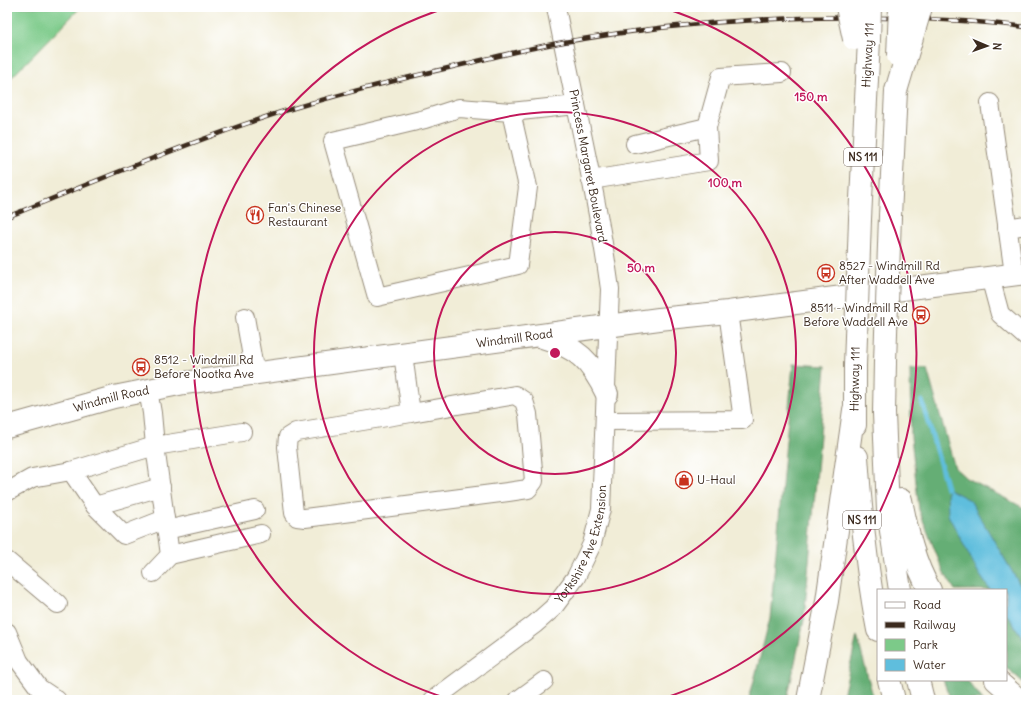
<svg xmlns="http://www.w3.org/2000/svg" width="1033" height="707" viewBox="0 0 1033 707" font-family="Delius,sans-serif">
<rect width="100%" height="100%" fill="#fff"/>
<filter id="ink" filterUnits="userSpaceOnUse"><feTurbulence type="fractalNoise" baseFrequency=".025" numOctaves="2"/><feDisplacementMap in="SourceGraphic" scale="8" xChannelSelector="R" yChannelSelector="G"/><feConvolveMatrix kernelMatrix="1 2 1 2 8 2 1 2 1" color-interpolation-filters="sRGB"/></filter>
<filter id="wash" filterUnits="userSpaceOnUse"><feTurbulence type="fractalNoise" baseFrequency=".012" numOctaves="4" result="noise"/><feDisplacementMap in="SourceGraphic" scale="16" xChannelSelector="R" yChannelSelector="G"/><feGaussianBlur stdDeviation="0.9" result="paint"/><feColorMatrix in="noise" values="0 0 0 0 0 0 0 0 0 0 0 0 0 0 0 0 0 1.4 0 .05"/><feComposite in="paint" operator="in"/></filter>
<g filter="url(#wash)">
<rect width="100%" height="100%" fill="#f1edd7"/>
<path fill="#7cca89" stroke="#5c7a54" d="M7,7H81L7,82Z"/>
<path fill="#65ae75" stroke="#506c4a" d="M793,364L826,366L804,620L787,700H749L770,618Z
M910,369H927L955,468L966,478L1026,509V685L1006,667V590H955L943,571L919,510L911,437Z
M857,636L874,700H842Z
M943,680H967L983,700H951Z"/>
<path fill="#5fbedd" stroke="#4d747e" d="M947,488L970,500L1026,595V643L1006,613V590H990L979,574L948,515Z"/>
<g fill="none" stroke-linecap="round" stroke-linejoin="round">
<path stroke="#5fbedd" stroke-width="5" d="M922,401L947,488"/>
</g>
</g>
<g filter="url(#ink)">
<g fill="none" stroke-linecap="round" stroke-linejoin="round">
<g stroke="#968c7a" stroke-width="20">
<g id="minor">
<path d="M990,103L1014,274"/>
<path d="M511,112L459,108L425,119L333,141L377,297L518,265L528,187L511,112L576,105"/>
<path d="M635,144L707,127L721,77L782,73"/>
<path d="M591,180L709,161L707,127"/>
<path d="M1007,228L1026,225"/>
<path d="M990,277L1000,314L1026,337"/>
<path d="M245,317L255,374"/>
<path d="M403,354L411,413L515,395L524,401L528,414L534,481L528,489L508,492L305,518L297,517L294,513L287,447L288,437L296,432L411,413"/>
<path d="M148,390L152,413L155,446L170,555L153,573"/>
<path d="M605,421L743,420L728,312"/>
<path d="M71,471L95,506L124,535L165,519"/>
<path d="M7,492L32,478L71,471L155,446L242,432"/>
<path d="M95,506L161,487"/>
<path d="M166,530L255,510"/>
<path d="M170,555L261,534"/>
<path d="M7,561L58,604"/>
<path d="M7,632L19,661L39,688L57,700"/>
<path id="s1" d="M433,700L535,624L553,608L576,577L592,544L601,509L610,289C597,194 574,101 556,7"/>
<path d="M518,700L544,681"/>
</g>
</g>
<g stroke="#968c7a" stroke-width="24">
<g id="major">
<path d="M542,337C577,347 591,361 607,394"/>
<path id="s2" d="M7,427L114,397L184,383L659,319L728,312L1026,273"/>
</g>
</g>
<g stroke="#968c7a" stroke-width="24">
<path id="highway" d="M890,216L896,91
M860,219L869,40
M885,362L884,413L888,511L900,590
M855,366V425
M857,457C861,515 867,573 878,630
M901,500C907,531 914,563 930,590
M889,680L894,700
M918,680L923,700
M996,680L1019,700
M808,700L827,601L854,410"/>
</g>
<use href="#minor" stroke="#fff" stroke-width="18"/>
<use href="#major" stroke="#fff" stroke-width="22"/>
<use href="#highway" stroke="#fff" stroke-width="22"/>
<g stroke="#3b2a1e" stroke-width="4.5">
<path id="rail" d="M7,217C96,181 186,143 278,113C338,94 400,79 461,65C495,57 529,48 564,42C671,23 780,15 889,18C935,19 981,21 1026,27"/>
</g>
<use href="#rail" stroke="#fff" stroke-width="3" stroke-dasharray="9" stroke-linecap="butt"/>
<g stroke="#968c7a" stroke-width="24" stroke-linecap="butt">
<path id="highway-bridge" d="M847,7L854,39
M869,40L870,7
M898,56L900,7
M896,91L921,7
M885,362L890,216
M855,366L860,219"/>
</g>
<use href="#highway-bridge" stroke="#fff" stroke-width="22"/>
</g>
</g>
<g fill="none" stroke="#c2185b" stroke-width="2">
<circle cx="555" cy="353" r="121"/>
<circle cx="555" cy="353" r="241"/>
<path d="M449 699A362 362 0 0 1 446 8M664 8A362 362 0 0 1 661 699"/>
</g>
<defs>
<g id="restaurant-ring" transform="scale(0.9)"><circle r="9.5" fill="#fff" stroke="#c8321e" stroke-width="1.5"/><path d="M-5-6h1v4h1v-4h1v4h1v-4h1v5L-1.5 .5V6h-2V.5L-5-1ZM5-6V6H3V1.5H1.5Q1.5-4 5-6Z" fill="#c8321e"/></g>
<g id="bus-ring" transform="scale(0.9)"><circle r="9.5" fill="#fff" stroke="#c8321e" stroke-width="1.5"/><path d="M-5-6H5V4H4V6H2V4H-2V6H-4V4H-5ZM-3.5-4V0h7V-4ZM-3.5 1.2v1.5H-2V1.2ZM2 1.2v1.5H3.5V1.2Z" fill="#c8321e"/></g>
<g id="shop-ring" transform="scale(0.9)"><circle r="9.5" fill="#fff" stroke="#c8321e" stroke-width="1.5"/><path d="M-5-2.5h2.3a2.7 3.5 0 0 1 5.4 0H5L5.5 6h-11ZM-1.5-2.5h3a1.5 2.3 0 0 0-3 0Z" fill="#c8321e"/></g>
</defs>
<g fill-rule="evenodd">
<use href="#restaurant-ring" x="255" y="215"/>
<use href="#bus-ring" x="826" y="273"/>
<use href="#bus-ring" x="921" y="315"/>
<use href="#bus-ring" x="141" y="367"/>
<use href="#shop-ring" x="684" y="480"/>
</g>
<g text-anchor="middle" stroke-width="3" stroke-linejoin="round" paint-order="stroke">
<g fill="#fff" stroke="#766a62" stroke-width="1">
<rect x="844" y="148" width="38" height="18" rx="3"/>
<rect x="843" y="511" width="38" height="18" rx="3"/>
</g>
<g font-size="11" font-weight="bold" fill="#3b2a1e">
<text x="863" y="161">NS 111</text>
<text x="862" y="524">NS 111</text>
</g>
<g font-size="12" fill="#3b2a1e" stroke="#fff">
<text transform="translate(868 55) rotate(-87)" y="4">Highway 111</text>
<text transform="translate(588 166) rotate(79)" y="4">Princess Margaret Boulevard</text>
<text dy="4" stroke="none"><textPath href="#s2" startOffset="516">Windmill Road</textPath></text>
<text transform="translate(855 379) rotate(-89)" y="4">Highway 111</text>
<text dy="4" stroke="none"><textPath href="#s2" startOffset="108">Windmill Road</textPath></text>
<text dy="4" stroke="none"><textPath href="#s1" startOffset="223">Yorkshire Ave Extension</textPath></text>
</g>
<g font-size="12" fill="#3b2a1e" stroke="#fff" text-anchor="start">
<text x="268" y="212">Fan's Chinese<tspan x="268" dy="14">Restaurant</tspan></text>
<text x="839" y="270">8527 - Windmill Rd<tspan x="839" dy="14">After Waddell Ave</tspan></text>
<text x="908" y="312" text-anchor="end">8511 - Windmill Rd<tspan x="908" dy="14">Before Waddell Ave</tspan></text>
<text x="154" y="364">8512 - Windmill Rd<tspan x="154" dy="14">Before Nootka Ave</tspan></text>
<text x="697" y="484">U-Haul</text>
</g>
</g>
<circle cx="555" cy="353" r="6" fill="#c2185b" stroke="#fff" stroke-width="2"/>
<g font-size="12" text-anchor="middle" font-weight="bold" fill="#c2185b" stroke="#fff" stroke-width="3" stroke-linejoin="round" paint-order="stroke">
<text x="811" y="101">150 m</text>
<text x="725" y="187">100 m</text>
<text x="641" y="272">50 m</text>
</g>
<rect width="1033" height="707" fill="none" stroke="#fff" stroke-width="24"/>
<rect x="877" y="589" width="130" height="92" fill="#ffffff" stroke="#b1aaa5"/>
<rect x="885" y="602" width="20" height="6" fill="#ffffff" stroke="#b1aaa5"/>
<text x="913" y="609" font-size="12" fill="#3b2a1e">Road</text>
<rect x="885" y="622" width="20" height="6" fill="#3b2a1e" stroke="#b1aaa5"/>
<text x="913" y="629" font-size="12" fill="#3b2a1e">Railway</text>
<rect x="885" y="639" width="20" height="12" fill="#7cca89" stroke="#b1aaa5"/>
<text x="913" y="649" font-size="12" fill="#3b2a1e">Park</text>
<rect x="885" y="659" width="20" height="12" fill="#5fbedd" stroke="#b1aaa5"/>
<text x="913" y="669" font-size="12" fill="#3b2a1e">Water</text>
<g transform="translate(987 46) rotate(92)" stroke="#ffffff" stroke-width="3" paint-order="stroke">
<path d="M0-3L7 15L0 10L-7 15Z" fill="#3b2a1e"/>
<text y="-6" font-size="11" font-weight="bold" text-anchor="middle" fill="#3b2a1e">N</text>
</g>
</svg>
